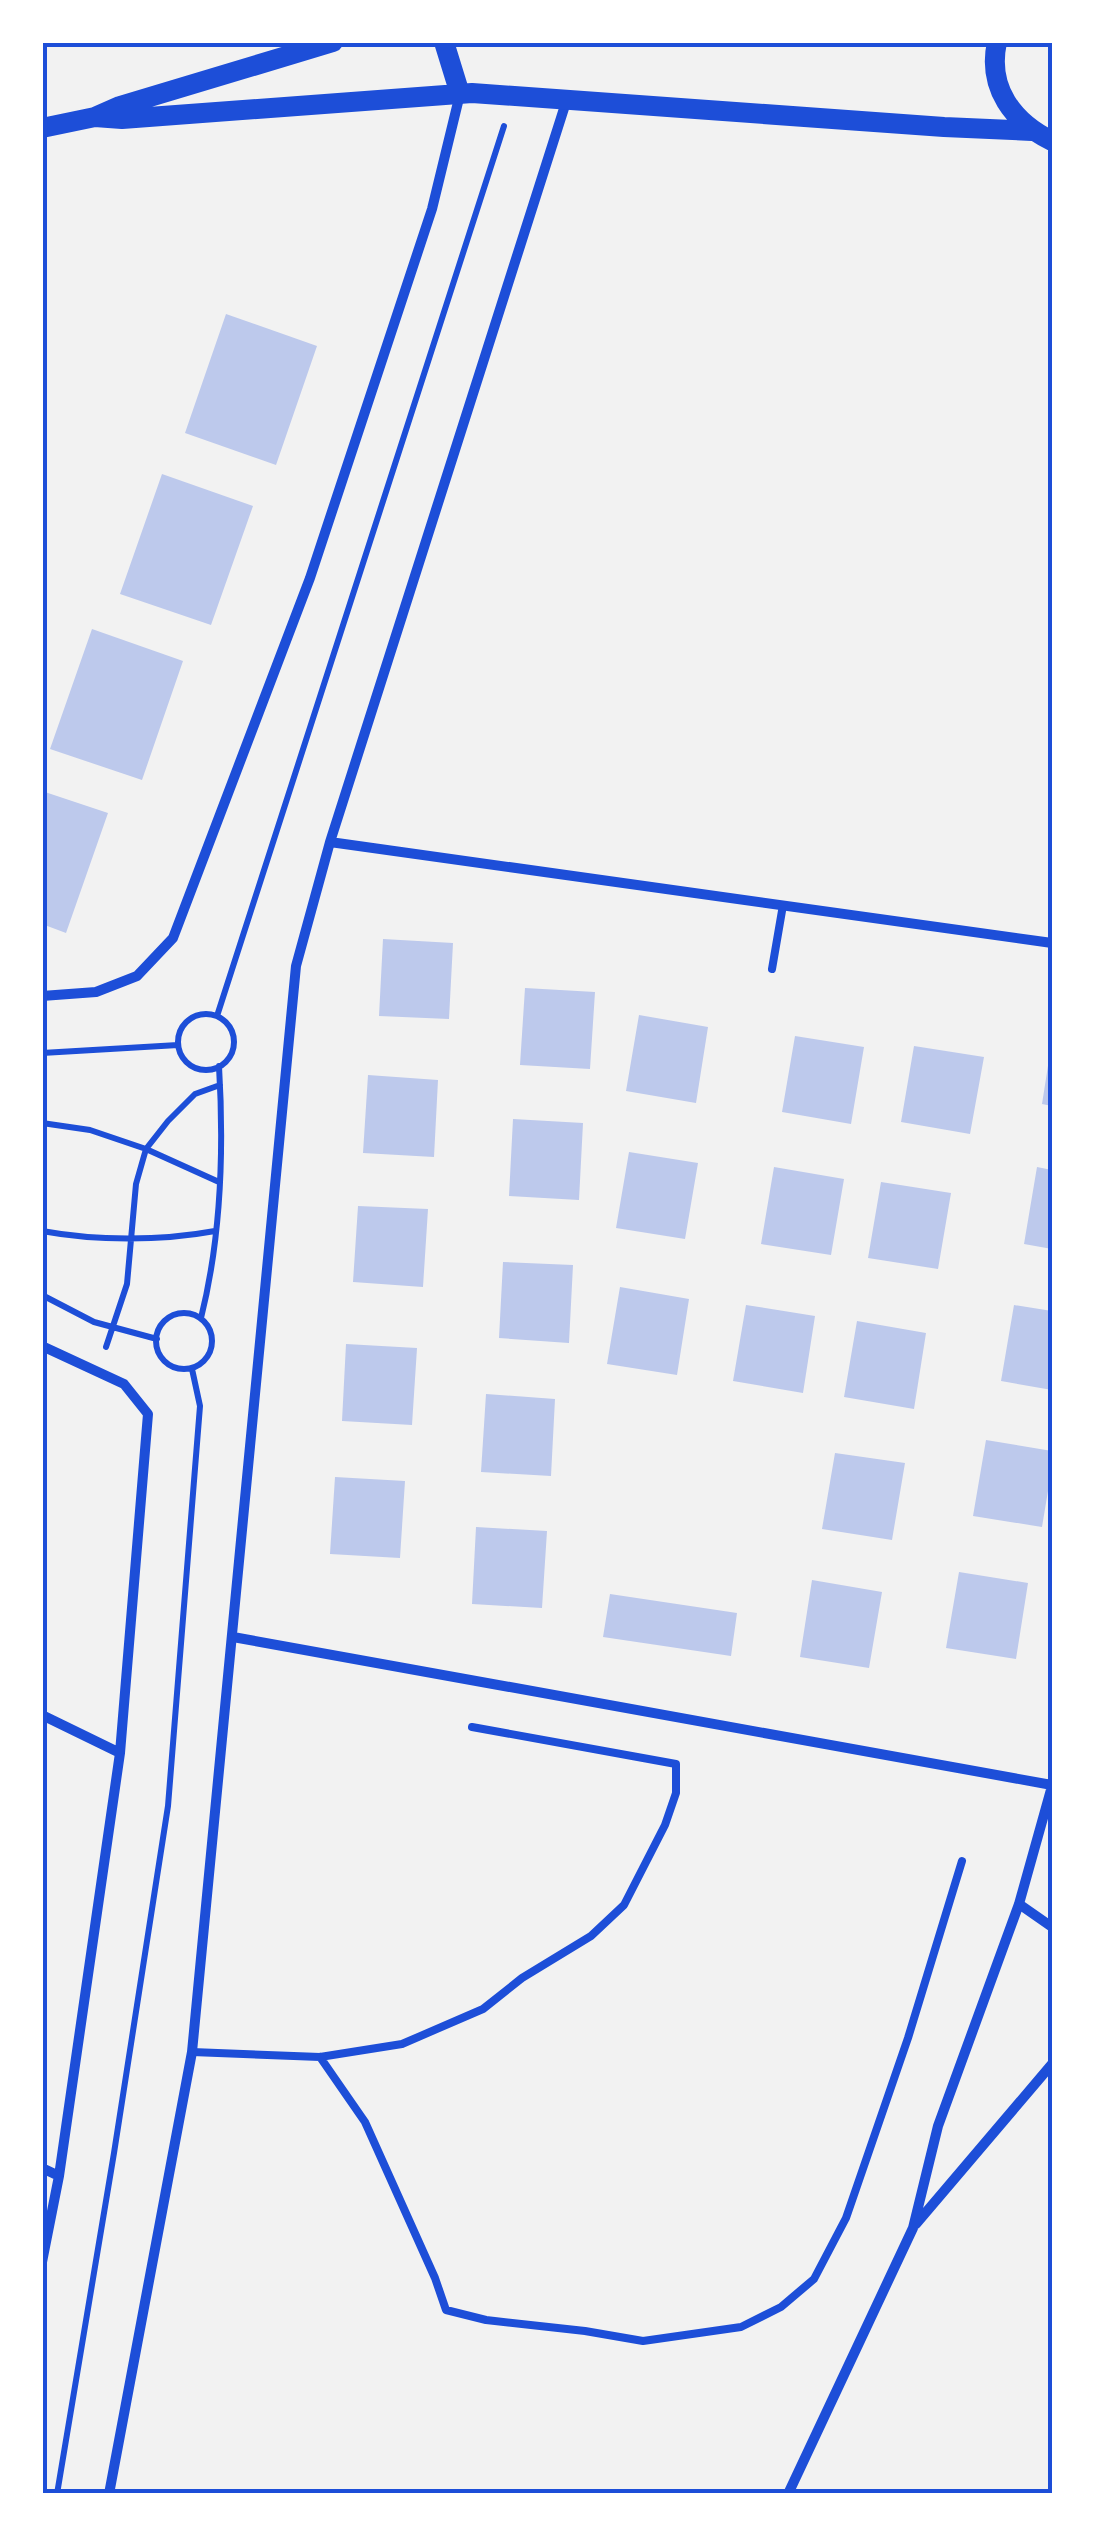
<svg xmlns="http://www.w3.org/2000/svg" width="1095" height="2536" viewBox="0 0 1095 2536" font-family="Raleway,sans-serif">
<rect width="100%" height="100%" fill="#f2f2f2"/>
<path fill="#bdc9ec" d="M226,314L317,346L276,465L185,433Z
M162,474L253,506L211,625L120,594Z
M92,629L183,661L142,780L50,749Z
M42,791L108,813L66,933L42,924Z
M383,939L453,943L449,1019L379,1016Z
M525,988L595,992L590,1069L520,1065Z
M639,1015L708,1027L696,1103L626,1091Z
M795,1036L864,1047L851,1124L782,1112Z
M914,1046L984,1057L970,1134L901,1122Z
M1050,1053H1052V1106L1042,1104Z
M368,1075L438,1080L434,1157L363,1153Z
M513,1119L583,1123L579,1200L509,1196Z
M629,1152L698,1163L685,1239L616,1228Z
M774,1167L844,1179L831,1255L761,1244Z
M1037,1167L1052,1170V1249L1024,1244Z
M881,1182L951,1193L938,1269L868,1258Z
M358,1206L428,1209L423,1287L353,1282Z
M503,1262L573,1265L569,1343L499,1338Z
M620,1287L689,1299L677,1375L607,1364Z
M746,1305L815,1316L803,1393L733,1381Z
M1014,1305L1052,1311V1390L1001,1381Z
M857,1321L926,1333L914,1409L844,1397Z
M346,1344L417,1348L412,1425L342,1421Z
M486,1394L555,1399L551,1476L481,1472Z
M986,1440L1052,1451V1467L1042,1527L973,1516Z
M835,1453L905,1463L892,1540L822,1529Z
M335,1477L405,1481L400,1558L330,1554Z
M476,1527L547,1531L542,1608L472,1604Z
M959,1572L1028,1583L1016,1659L946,1648Z
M812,1580L882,1592L869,1668L800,1657Z
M610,1594L737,1613L731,1656L603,1637Z"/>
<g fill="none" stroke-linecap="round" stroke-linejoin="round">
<path stroke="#1d4ed8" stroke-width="6" d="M178 1042a28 28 0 1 1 56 0a28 28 0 1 1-56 0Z
M217,1016L504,126
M42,1053L178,1045
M42,1123L90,1130L146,1149L219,1182
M42,1231C96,1241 161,1241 215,1231
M42,1295L94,1322L157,1339
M156 1341a28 28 0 1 1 56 0a28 28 0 1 1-56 0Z
M201,1318C221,1238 224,1149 219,1066
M106,1347L127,1284L136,1184L146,1149L168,1121L195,1094L220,1085
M57,2494L114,2153L168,1806L200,1406L192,1369"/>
<path stroke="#1d4ed8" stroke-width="8" d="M772,969L783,905
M192,2052L320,2057L402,2044L483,2009L522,1978L591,1936L624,1905L665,1825L676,1793V1764L472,1727
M320,2057L365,2122L435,2278L446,2310L486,2320L585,2331L643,2341L741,2327L781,2307L814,2279L846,2218L908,2038L962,1861"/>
<path stroke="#1d4ed8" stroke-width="10" d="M330,842L1052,943
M42,996L96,992L137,976L173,938L310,578L432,209L460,94
M42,1346L124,1384L148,1414L120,1753L59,2176L42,2262
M233,1637L1052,1785
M42,1715L120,1753
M1019,1904L1052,1927
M42,2168L59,2176
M916,2224L1052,2064
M109,2494L192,2052L296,966L330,842L567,99
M788,2494L913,2228L938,2126L1019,1904L1052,1786"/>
<path stroke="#1d4ed8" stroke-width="20" d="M444,42L460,94
M997,42C987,88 1013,122 1052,141
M95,117L122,119L472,93L944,127L1032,131
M42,128L95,117L120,106L333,42"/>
</g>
<rect width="1095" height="2536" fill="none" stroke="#ffffff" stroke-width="90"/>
<rect x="45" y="45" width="1005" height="2446" fill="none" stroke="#1d4ed8" stroke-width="4"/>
</svg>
